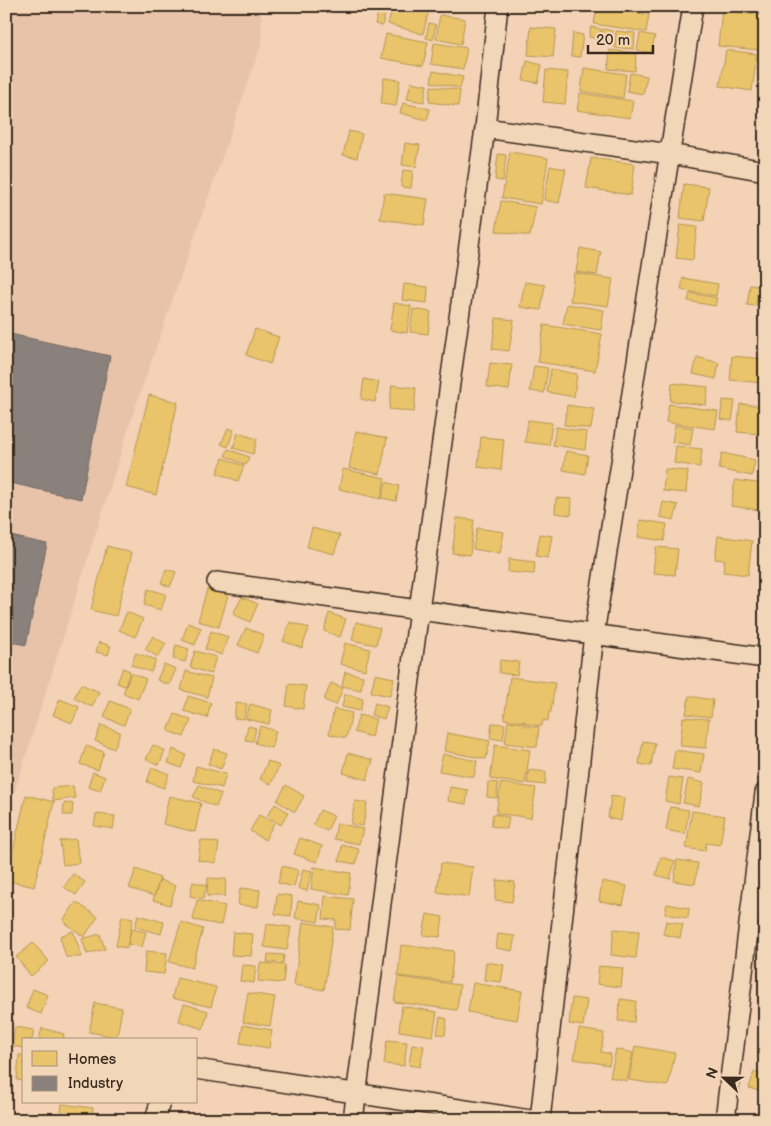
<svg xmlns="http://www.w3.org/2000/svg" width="771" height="1126" viewBox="0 0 771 1126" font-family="'Balsamiq Sans',sans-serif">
<rect width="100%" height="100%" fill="#f3d2b6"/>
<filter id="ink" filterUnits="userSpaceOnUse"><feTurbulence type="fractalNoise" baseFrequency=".02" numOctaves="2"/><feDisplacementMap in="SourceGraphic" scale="10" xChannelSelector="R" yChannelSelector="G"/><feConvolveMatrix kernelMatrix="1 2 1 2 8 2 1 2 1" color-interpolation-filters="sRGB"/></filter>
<g filter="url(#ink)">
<path fill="#e8c3a9" d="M6,6H261L262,42L134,411L6,819Z"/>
<path fill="#e9c46a" stroke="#b59653" d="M380,6L387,7L382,26L375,24Z
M393,6H403L417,10L418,6H430L423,34L388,24Z
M597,6L649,15L646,32L594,24Z
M736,6H765V10L736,8Z
M722,10L764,15L760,50L718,46Z
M440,15L465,19L461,44L436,39Z
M429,23L436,25L433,40L426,38Z
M531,27L556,29L553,57L528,55Z
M591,27L601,29L599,39L589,37Z
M603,29L613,31L611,45L600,43Z
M616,31L635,33L634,49L615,48Z
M573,33L583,35L580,57L571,56Z
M640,33L655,36L651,53L637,50Z
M386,34L428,42L423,66L381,58Z
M434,43L467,48L463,69L431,64Z
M610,50L636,53L635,71L608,69Z
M726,50L757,54L752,91L720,86Z
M527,61L542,65L538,83L523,80Z
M584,68L626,74L623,98L581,91Z
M546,70L568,72L565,104L543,102Z
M433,71L463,77L460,88L431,82Z
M630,73L647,76L643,94L627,91Z
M384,78L400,80L396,106L381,104Z
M411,82L427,85L424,102L407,99Z
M431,86L460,90L458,106L429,102Z
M580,93L633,101L630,118L577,110Z
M403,103L430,109L427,120L400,113Z
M349,131L362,134L357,158L343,155Z
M405,143L420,145L416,167L402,165Z
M510,152L548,158L541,204L502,198Z
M498,154L506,155L503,181L495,180Z
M591,158L635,164L631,195L586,188Z
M550,166L566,169L559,203L544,200Z
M403,170L413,171L411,188L401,187Z
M684,184L709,187L704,221L680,218Z
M384,193L428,199L424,225L380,219Z
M501,201L536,207L530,236L496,231Z
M680,225L697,227L693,260L676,258Z
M765,240V273L759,272Z
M580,248L601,252L597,275L576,272Z
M574,273L613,279L608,306L570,301Z
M683,278L718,284L716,296L681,290Z
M761,280L765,281V308L757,307Z
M525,282L545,285L541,310L520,307Z
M404,284L428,287L427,303L402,300Z
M750,285L758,286L756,306L747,305Z
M690,293L717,298L715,306L688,301Z
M394,303L411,306L407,333L390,330Z
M567,304L604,310L601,330L563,324Z
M413,309L431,312L428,334L410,332Z
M496,318L514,320L509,351L492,349Z
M544,325L602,334L595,371L538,362Z
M762,326H765V342L759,341Z
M255,329L279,337L270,364L246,355Z
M732,356L765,359V383L730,380Z
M697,357L719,363L716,379L693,374Z
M490,363L512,365L509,390L487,387Z
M534,366L548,368L544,393L530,391Z
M551,369L577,374L574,397L547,392Z
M364,379L379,382L375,402L361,399Z
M672,383L708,387L706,405L670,401Z
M392,385L416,388L414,412L389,409Z
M149,395L178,402L156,495L126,487Z
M723,400L735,401L732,421L720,419Z
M669,404L718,411L715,429L666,422Z
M740,404L764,406L761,434L737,432Z
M567,405L594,409L591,429L564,425Z
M528,420L552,423L549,445L525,442Z
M675,425L693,428L690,445L672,442Z
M556,427L587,432L585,450L553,445Z
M228,428L234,430L228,447L221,444Z
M356,431L387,438L380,474L349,468Z
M238,433L257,439L253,454L233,448Z
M481,437L504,439L501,470L478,467Z
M676,446L702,449L700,467L674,463Z
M228,449L249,457L246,465L225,456Z
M566,451L588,455L585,474L563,470Z
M722,453L755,460L752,476L719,469Z
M223,458L244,466L238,481L217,473Z
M343,469L385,478L381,499L339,489Z
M665,469L688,471L686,493L663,491Z
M735,480L764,484L760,510L731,506Z
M386,482L399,486L396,501L382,498Z
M556,498L572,499L571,515L555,513Z
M663,502L678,505L674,520L660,517Z
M457,518L474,520L470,555L452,553Z
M640,520L667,524L664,541L638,537Z
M312,528L340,535L334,554L307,547Z
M477,528L504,532L500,554L473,549Z
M540,534L552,536L548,558L536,556Z
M718,536L752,541L748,575L723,572L725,560L715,559Z
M107,546L132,553L116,616L91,610Z
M656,547L678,549L675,575L653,573Z
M509,559L535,562L534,574L508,572Z
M166,569L176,572L170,587L161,583Z
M148,589L166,594L161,610L144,605Z
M207,589L228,595L219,627L198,621Z
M242,597L258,604L250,622L233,614Z
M127,612L143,619L135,637L119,630Z
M329,613L346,619L340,637L324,631Z
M290,622L309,628L302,648L283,641Z
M356,622L380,628L376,645L352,640Z
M188,623L201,628L195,645L182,640Z
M246,628L264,635L257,653L238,645Z
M211,631L228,637L222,655L205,649Z
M153,636L166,644L158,657L145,649Z
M99,642L111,646L108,655L96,652Z
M345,643L370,649L365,670L340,664Z
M176,645L189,649L185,662L173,659Z
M195,651L216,657L211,674L190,667Z
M136,653L156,660L151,672L131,665Z
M500,660L519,662L517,675L499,673Z
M164,664L176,669L169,685L157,680Z
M123,668L130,671L125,686L117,683Z
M186,671L212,678L207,697L181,690Z
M345,672L363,676L361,690L342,686Z
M131,673L146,679L138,699L123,693Z
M375,674L394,678L390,696L371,692Z
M510,677L555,683L551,712H549L548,721L543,720L542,726L526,724V722L504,719Z
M331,683L343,688L336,705L324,700Z
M81,684L99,692L92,707L74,698Z
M289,684L306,686L303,709L286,706Z
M345,694L363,699L360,711L342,707Z
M188,696L211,703L207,718L184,711Z
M689,696L713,700L711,717L686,714Z
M60,699L79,707L72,723L53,715Z
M110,701L130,709L124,725L104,717Z
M236,703L247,704L244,719L234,718Z
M375,703L388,707L384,719L371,715Z
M250,704L272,710L269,724L246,719Z
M334,709L352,713L346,738L329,734Z
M175,714L191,720L184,737L168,731Z
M359,715L376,719L371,737L354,732Z
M683,717L709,719L706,748L680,746Z
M508,721L525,723V726L539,727L537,747L505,743Z
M492,723L505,724L503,740L490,738Z
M101,725L120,732L114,749L95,741Z
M248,726L256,728L253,741L245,740Z
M260,726L276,731L271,748L255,743Z
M447,733L490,741L486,759L444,751Z
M643,741L655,743L651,766L639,764Z
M153,745L165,751L159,765L146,759Z
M495,745L530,750L525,784L490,779Z
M86,746L104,752L98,770L80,764Z
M173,749L186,755L181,768L168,763Z
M214,749L227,753L221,769L208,764Z
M675,750L704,754L701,773L672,769Z
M348,753L373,760L367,780L343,773Z
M443,754L477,761L474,777L439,771Z
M268,761L279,766L271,784L260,779Z
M196,766L226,774L222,788L193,781Z
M152,767L169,774L164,788L147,782Z
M529,770L546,772L545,785L527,783Z
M93,772L105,777L100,791L88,787Z
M669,777L683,779L679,804L665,801Z
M688,779L704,783L699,806L683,803Z
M488,782L498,783L497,798L487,797Z
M501,783L536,788L531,818L496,813Z
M199,785L221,794L216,807L193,797Z
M286,785L304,796L295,812L277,801Z
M73,786L75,798L53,801L52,788Z
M450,787L468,790L466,804L448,801Z
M26,795L54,802L34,887L6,880Z
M169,796L201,803L195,832L163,824Z
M611,796L624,798L621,821L608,818Z
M355,801L367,803L363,826L351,824Z
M64,803L73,804L72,815H63Z
M275,804L288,812L281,825L267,816Z
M670,807L689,810L685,834L666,830Z
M320,810L334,816L327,831L313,825Z
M692,811L725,816L720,845L706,843L705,851L686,848Z
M96,814L115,816L113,829L94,826Z
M493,814L509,817L507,829L491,826Z
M259,815L274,823L265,840L250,831Z
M337,823L363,829L359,844L334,839Z
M300,838L322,846L317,862L294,854Z
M76,839L79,863L63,865L60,841Z
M201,840L219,843L216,863L198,860Z
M342,845L359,849L356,864L339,861Z
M661,857L675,861L670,879L656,875Z
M677,860L698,863L695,884L674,881Z
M441,863L473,867L469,897L437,892Z
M282,866L298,870L294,887L278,883Z
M314,867L351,873L348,895L311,889Z
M136,869L160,878L154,896L129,888Z
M303,869L312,871L307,891L298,888Z
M73,874L85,882L76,895L64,887Z
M208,878L226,879L225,896H207Z
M160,880L176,886L170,905L153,900Z
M497,880L515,882L512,902L495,900Z
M602,881L627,886L623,905L599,901Z
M193,882L207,885L203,899L190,896Z
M240,888L260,890L258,907L238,905Z
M277,894L292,896L291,916L275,914Z
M325,896L353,899L350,930L335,929L336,920L323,919Z
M197,900L225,906L221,925L193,920Z
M298,901L321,905L318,922L295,918Z
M76,902L98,917L84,937L63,921Z
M667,904L689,908L688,918L665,914Z
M427,914L443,917L440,937L423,935Z
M138,915L164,922L161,934L135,927Z
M122,916L133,918L127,948L116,946Z
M666,921L683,924L680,938L663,934Z
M181,922L203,929L192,968L169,962Z
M303,922L333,927L324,990L294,985Z
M267,924L291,927L287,950L264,947Z
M131,929L146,932L142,947L128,944Z
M614,929L639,931L636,958L611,955Z
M73,931L82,957H66L60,936Z
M233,932L253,934L251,956L231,955Z
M100,934L105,949L87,954L82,939Z
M498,934L515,936L512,951L496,948Z
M33,943L49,961L31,976L16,957Z
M401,945L454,951L450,982L398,976Z
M146,951L167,953L164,974L144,972Z
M268,954L284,955L283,963L267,962Z
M486,962L504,965L501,982L484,980Z
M260,963L285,965L283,983L258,981Z
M242,965L256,966L254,983L240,981Z
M599,966L623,968L621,987L597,984Z
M398,977L460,985L457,1010L394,1002Z
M177,978L216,987L211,1007L172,998Z
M473,983L522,991L517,1020L468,1012Z
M33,989L48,995L41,1014L26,1008Z
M248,993L275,997L270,1026L243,1022Z
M572,998L587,1000L583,1026L569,1024Z
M620,999L636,1001L634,1022L618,1021Z
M95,1003L122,1008L117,1037L89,1032Z
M184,1004L208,1011L203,1029L179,1021Z
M402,1006L437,1012L433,1036L399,1031Z
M440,1017L447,1019L445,1035L437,1034Z
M243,1025L272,1030L269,1048L240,1043Z
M15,1027L34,1030L32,1040H24V1048L12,1046Z
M42,1028L64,1034L63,1040H39Z
M579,1029L604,1033L601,1052L611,1054L609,1065L574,1059Z
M387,1040L407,1042L404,1066L384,1064Z
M412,1044L424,1046L420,1067L409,1065Z
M635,1046L675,1053L668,1086L629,1080Z
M616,1049L633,1053L627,1081L610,1077Z
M19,1055H24V1081L17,1080Z
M754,1072L765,1076V1093L749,1088Z
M62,1104L93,1108L91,1120H60Z"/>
<path fill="#8a817c" stroke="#726760" d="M6,333L110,356L81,499L6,482Z
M6,535L47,544L26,645L6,641Z"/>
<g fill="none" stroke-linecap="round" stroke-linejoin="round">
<g stroke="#3b2a1e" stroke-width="22">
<path id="street" d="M485,128L670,154L765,171
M217,582L765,658
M196,1069L531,1120
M155,1120L160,1102
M353,1120L419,610L485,128L498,6
M540,1120L594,634L693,6
M725,1120L765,793"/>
</g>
<use href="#street" stroke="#f1d6b8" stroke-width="19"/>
</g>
</g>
<rect width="771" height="1126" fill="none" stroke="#f1d6b8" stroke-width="25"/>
<rect x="12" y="12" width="746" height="1101" fill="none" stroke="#3b2a1e" stroke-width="2" filter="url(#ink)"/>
<rect x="22" y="1038" width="175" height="65" fill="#f1d6b8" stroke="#a8917a"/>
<rect x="32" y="1051" width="25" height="15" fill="#e9c46a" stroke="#a8917a"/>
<text x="68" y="1064" font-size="15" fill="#3b2a1e">Homes</text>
<rect x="32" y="1076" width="25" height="15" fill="#8a817c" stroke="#a8917a"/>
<text x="68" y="1088" font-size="15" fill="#3b2a1e">Industry</text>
<g transform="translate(724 1078) rotate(292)" stroke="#f1d6b8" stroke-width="4" paint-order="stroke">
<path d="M0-4L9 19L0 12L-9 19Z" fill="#3b2a1e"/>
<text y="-8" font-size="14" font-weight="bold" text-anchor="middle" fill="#3b2a1e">N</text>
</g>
<path d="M588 45v8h65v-8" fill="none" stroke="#3b2a1e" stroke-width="2.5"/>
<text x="596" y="45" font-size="15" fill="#3b2a1e" stroke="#f1d6b8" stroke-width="4" paint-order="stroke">20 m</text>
</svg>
